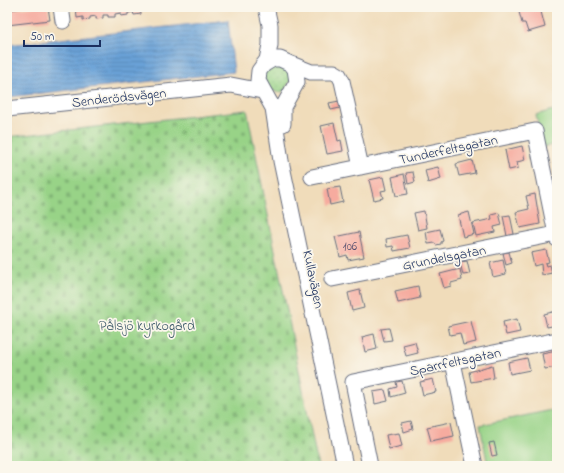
<svg xmlns="http://www.w3.org/2000/svg" width="564" height="473" viewBox="0 0 564 473" font-family="'Indie Flower',sans-serif">
<defs>
<pattern id="grass-dots" width="8" height="8" patternUnits="userSpaceOnUse"><rect width="8" height="8" fill="#98d387"/><path d="M2 2h.1M6 6h.1" fill="none" stroke="#82b577" stroke-width="1.8" stroke-linecap="round"/></pattern>
<pattern id="cemetery-stones" width="16" height="16" patternUnits="userSpaceOnUse"><rect width="16" height="16" fill="#98d387"/><path d="M2 7V4a2 2 0 0 1 4 0v3zM10 15v-3a2 2 0 0 1 4 0v3z" fill="#82b577"/></pattern>
<pattern id="water-rules" width="6" height="5" patternUnits="userSpaceOnUse"><rect width="6" height="5" fill="#69a1d7"/><path d="M0 2.5h6" fill="none" stroke="#5684b2"/></pattern>
</defs>
<rect width="100%" height="100%" fill="#fbf7ec"/>
<filter id="ink" filterUnits="userSpaceOnUse"><feTurbulence type="fractalNoise" baseFrequency=".025" numOctaves="2"/><feDisplacementMap in="SourceGraphic" scale="8" xChannelSelector="R" yChannelSelector="G"/><feConvolveMatrix kernelMatrix="1 2 1 2 8 2 1 2 1" color-interpolation-filters="sRGB"/></filter>
<filter id="wash" filterUnits="userSpaceOnUse"><feTurbulence type="fractalNoise" baseFrequency=".012" numOctaves="4" result="noise"/><feDisplacementMap in="SourceGraphic" scale="16" xChannelSelector="R" yChannelSelector="G"/><feGaussianBlur stdDeviation="0.9" result="paint"/><feColorMatrix in="noise" values="0 0 0 0 0 0 0 0 0 0 0 0 0 0 0 0 0 1.4 0 .05"/><feComposite in="paint" operator="in"/></filter>
<g filter="url(#wash)">
<rect width="100%" height="100%" fill="#f0dcba"/>
<path fill="url(#grass-dots)" stroke="#5a8172" d="M282,63L293,76L284,91L279,93L268,89L263,73L266,68Z"/>
<path fill="url(#cemetery-stones)" stroke="#5a8172" d="M247,110L318,466H7V137Z"/>
<path fill="#98d387" stroke="#5a8172" d="M557,109V167L552,145L543,147L536,115Z
M557,409V466H488L480,425Z"/>
<path fill="url(#water-rules)" stroke="#42689a" d="M228,20L234,72L7,97V45Z"/>
<g id="blocks">
<path fill="#f6ab9f" d="M33,7H48L50,20L7,25V10Z
M76,7H140L141,14L134,15L133,12L128,13V15L121,16V13L115,14V17H108V15H103V18L96,19V16L90,17V19L83,20V17L77,18Z
M520,7H543L540,8L545,27L528,32L525,23H522L519,12L521,11Z
M339,101L340,108L331,110L329,103Z
M334,123L338,141L341,140L343,151L327,154L321,126Z
M522,146L525,160L517,162L518,168L509,170L505,150Z
M472,160L475,173L459,176L456,164Z
M438,167L441,179L428,183L425,170Z
M413,172L415,182L408,184L406,173Z
M404,174L408,194L396,196L392,177Z
M383,177L386,190L381,191L383,198L374,200L369,180Z
M340,187L343,202L330,205L327,189Z
M535,194L540,224L520,228L516,212L529,209L526,196Z
M424,211L427,228L418,230L414,213Z
M469,212L474,234L463,237L458,215Z
M499,213L502,225L494,227L495,232L476,236L473,223L492,219L491,215Z
M510,215L514,234L507,236L503,216Z
M440,229L443,241L441,242V244L436,245L435,243L428,244L426,232Z
M359,232L364,257L348,260L347,255L340,257L335,237Z
M407,235L410,248L394,251L393,246L387,247L386,239Z
M546,250L549,262L545,263L546,266L550,265L552,273L542,275L541,264L534,266L531,253Z
M509,252L512,263L506,265L503,253Z
M503,260L506,274L493,277L490,263Z
M467,261L470,274L463,275L460,262Z
M460,269L462,280L451,283V286L444,288L440,274Z
M418,286L420,298L398,303L395,291Z
M360,290L364,308L352,311L348,293Z
M557,311V325L547,327L544,314Z
M517,319L520,332L506,335L503,322Z
M471,321L476,342L463,345L460,333L450,335L448,326Z
M389,328L392,340L384,341L381,329Z
M374,334L377,349L365,352L362,337Z
M415,342L418,353L406,356L403,345Z
M557,351V367L545,369L542,354Z
M527,358L530,370L510,374L508,362Z
M492,365L494,378L471,382L469,372Z
M433,379L436,392L423,395L420,382Z
M402,381L405,393L391,397L390,389L397,387L396,382Z
M385,390L388,401L375,404L373,392Z
M411,421L413,429L404,432L402,423Z
M451,422L454,436L431,441L427,427Z
M399,433L402,446L389,449L386,435Z
M494,442L497,455L492,456L489,443Z"/>
</g>
</g>
<g filter="url(#ink)">
<use href="#blocks" fill-opacity="0" stroke="#666c7e" stroke-width="1"/>
<g fill="none" stroke-linecap="round" stroke-linejoin="round">
<g stroke="#666c7e" stroke-width="17">
<path id="minor" d="M61,7L63,21
M266,7L270,25V45L267,60L259,71L258,81L273,108L281,161L345,466
M291,64L311,72H334L339,75L342,81L361,167
M263,65L273,59H280L291,64L295,69L297,82L283,107V124
M7,109L231,85L262,91
M312,177L535,131L557,239
M332,279L556,234
M453,362L475,466
M370,466L353,382L557,340"/>
</g>
<use href="#minor" stroke="#fff" stroke-width="15"/>
</g>
</g>
<g text-anchor="middle" stroke-width="3.5" stroke-linejoin="round" paint-order="stroke">
<g font-size="12" fill="#524e6e">
<text x="350" y="250">106</text>
</g>
<g font-size="14" fill="#1b2f5e" stroke="#fbf7ec">
<text transform="translate(119 97) rotate(-6)" y="5">Senderödsvägen</text>
<text transform="translate(448 149) rotate(-12)" y="5">Tunderfeltsgatan</text>
<text transform="translate(444 257) rotate(-11)" y="5">Grundelsgatan</text>
<text transform="translate(314 279) rotate(78)" y="5">Kullavägen</text>
<text transform="translate(455 361) rotate(-12)" y="5">Sparrfeltsgatan</text>
</g>
<g font-size="14" fill="#3a5868" stroke="#fbf7ec">
<text x="147" y="330">Pålsjö kyrkogård</text>
</g>
</g>
<rect width="564" height="473" fill="none" stroke="#fbf7ec" stroke-width="24"/>
<path d="M24 40v6h76v-6" fill="none" stroke="#1b2f5e" stroke-width="2"/>
<text x="30" y="40" font-size="12" fill="#1b2f5e" stroke="#fbf7ec" stroke-width="3" paint-order="stroke">50 m</text>
</svg>
